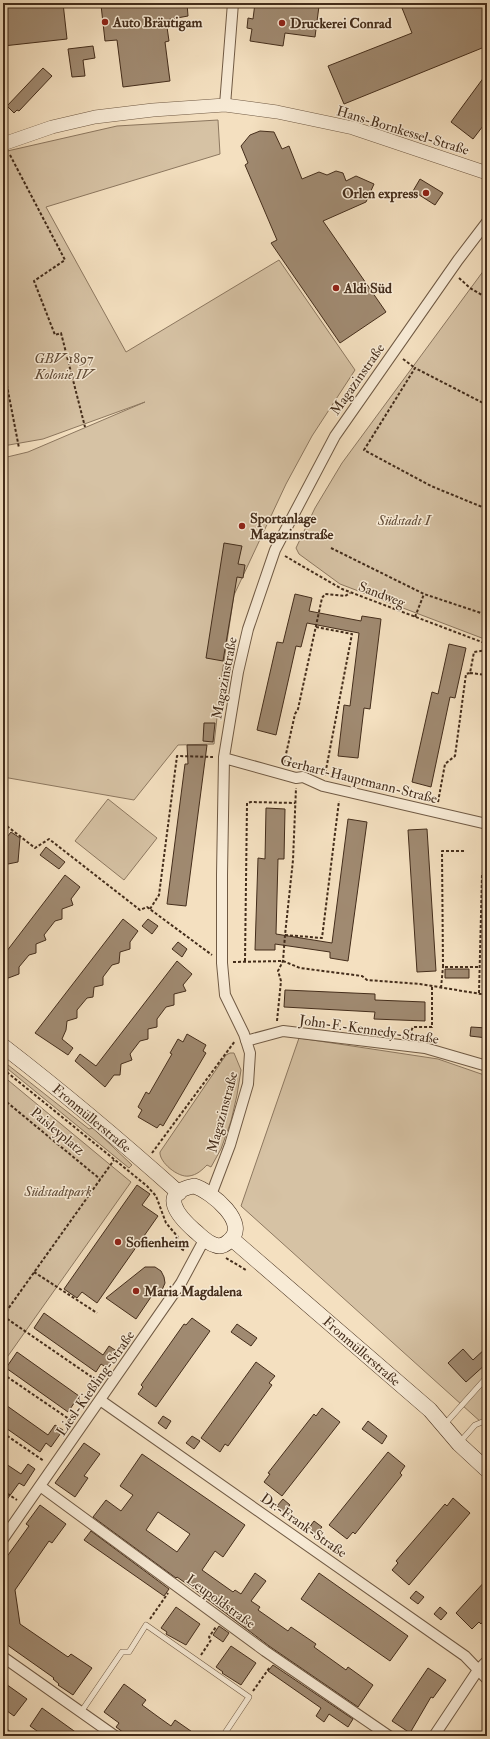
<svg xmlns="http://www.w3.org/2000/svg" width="490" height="1739" viewBox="0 0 490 1739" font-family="'IM FELL Double Pica',serif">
<rect width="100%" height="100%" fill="#f4e0c0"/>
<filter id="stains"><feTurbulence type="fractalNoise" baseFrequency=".005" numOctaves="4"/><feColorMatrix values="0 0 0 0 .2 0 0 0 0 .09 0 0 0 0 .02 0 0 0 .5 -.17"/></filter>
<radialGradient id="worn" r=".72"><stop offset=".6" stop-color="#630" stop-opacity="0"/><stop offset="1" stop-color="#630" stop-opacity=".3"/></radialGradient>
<path fill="#d6c2a4" stroke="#8d7860" d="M218,120L220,154L46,207L126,352L279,260L355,370L312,436L286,484L234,595L222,674L214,744L178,745L134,800L3,777V458L28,452L145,402L43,439L3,446V152L117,126Z
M487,266V640L340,584L299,554L296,548L315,508L342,463Z
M108,799L157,838L124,880L75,841Z
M299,1038L438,1059L487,1076V1419L482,1423L241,1206Z
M230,1053H234L241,1070L237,1095L231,1121L221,1149L211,1167L207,1165C202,1170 197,1175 189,1176C178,1178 159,1162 160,1152L226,1055Z
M3,1061L89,1129L93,1128L132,1165L129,1168L3,1065Z
M3,1076L131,1182L3,1363Z"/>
<path fill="#a08a71" stroke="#442d1b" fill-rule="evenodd" d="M3,3H63L67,39L3,46Z
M120,3H187L188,16L166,20L169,41L165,42L170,81L123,87L117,40L105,41L101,5Z
M255,3H298L319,6L315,37L285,33L283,46L250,41L252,29L247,28L248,18L253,19Z
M400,3H487V46L344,104L328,66L412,33Z
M93,46L95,58L83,60L85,76L72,77L68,49Z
M43,68L52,76L19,111L17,110L14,113L7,106Z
M487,73V129L483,126L473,139L451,122Z
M260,131L274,132L282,149L289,146L302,179L319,172L327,175L336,171L343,173L346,181L356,176L374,184L366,202L323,221L386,312L340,343L271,243L277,240L245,165L248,163L241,146L250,135Z
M420,179L443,193L435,205L413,191Z
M224,543L242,546L238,564L245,565L243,578L237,577L223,661L206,658Z
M295,594L312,598L309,611L361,621L362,616L381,619L370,709L364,708L358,758L338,756L344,705L350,706L359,633L307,623L301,647L296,646L276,735L257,730L277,642L283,643Z
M449,644L466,648L455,698L450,697L431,787L412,782L432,692L438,694Z
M204,723H215L213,742L203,741Z
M187,745H207L186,906L167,904L185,764H188Z
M266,808L285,809L284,859H278L276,934L332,943L348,819L367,822L348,961L330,958V952L275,944V950H255L258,858L265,859Z
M427,829L436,971L417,972L408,830Z
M11,832L20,838L18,862L3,865V842Z
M46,847L65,862L59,869L40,855Z
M65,875L80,887L71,899L73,905L62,909V919L55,921L44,935L46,940L36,944V953L29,955L19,967V974L3,980V956Z
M123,919L138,931L130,942V949L120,952L119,963L112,965L103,977V985L94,987L93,997L87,998L77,1010V1018L67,1021L66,1030L62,1039L73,1048L68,1055L35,1033Z
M148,919L158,926L152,934L142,926Z
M178,942L187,949L182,957L172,949Z
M177,961L192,974L183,985L186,991L174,994V1005L166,1007L157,1019V1027L148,1029V1039L140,1041L130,1054L132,1060L121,1064L120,1075H114L105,1087L75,1061L80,1054L96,1066Z
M445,969H469V978H445Z
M285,990L375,994V1000L425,1002V1021L374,1019L375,1012L284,1007Z
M471,1027L487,1028V1038L470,1036Z
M187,1034L206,1045L203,1051L206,1053L163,1126L160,1124L157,1128L138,1117L142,1110L138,1107L146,1092L149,1094L172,1054L170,1053L178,1039L183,1042Z
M137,1185L150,1194L142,1205L158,1216L97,1303L82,1292L77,1298L64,1289Z
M145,1267H155L161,1271L164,1277L165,1283L162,1290L153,1294L136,1319L106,1298Z
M44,1313L103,1355L109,1346L118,1352L107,1368L101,1364L96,1372L34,1328Z
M192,1318L210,1331L156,1407L138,1394L143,1387L141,1385L184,1324L186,1325Z
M237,1324L257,1338L251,1346L231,1332Z
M487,1347V1363L466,1382L448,1363L463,1349L473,1360Z
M17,1352L79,1396L68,1412L6,1368Z
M256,1362L275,1376L269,1383L272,1385L228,1446L225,1444L220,1452L201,1438Z
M3,1403L48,1435L55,1425L63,1430L51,1447L46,1443L40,1452L3,1426Z
M322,1408L340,1422L282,1496L264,1482L270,1474L268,1473L314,1414L316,1416Z
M163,1416L171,1421L166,1429L158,1423Z
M368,1421L387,1436L382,1444L362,1429Z
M192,1436L200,1441L194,1449L186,1443Z
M84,1443L100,1454L84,1476L88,1478L75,1497L55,1483Z
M388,1452L405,1466L400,1473L402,1475L355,1534L353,1532L347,1539L329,1525Z
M142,1454L245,1525L223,1557L215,1551L202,1570L233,1592L235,1590L241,1594L255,1573L266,1581L251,1601L260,1607L258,1610L288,1631L291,1627L316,1644L314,1647L346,1670L348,1667L373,1685L358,1707L269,1646L194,1589L177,1577L176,1578L93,1517L106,1500L121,1511L133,1495L120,1486ZM158,1512L190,1534L177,1552L146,1530Z
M3,1462L21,1474L28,1464L35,1469L24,1486L19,1483L3,1505Z
M453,1498L470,1513L409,1585L392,1570L398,1563L396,1561L445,1504L447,1506Z
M283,1499L290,1505L284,1512L277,1506Z
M40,1505L66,1524L52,1543L49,1541L15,1590L20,1624L68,1657L71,1654L92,1668L73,1695L58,1685L59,1684L53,1679L54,1678L3,1642V1562L29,1526L26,1524Z
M314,1521L322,1527L316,1534L309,1528Z
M91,1531L169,1589L164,1596L84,1540Z
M319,1573L408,1636L390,1661L301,1599Z
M487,1579V1617L481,1624L479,1622L472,1629L456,1613Z
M416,1591L424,1597L418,1604L410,1598Z
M176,1607L200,1624L186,1645L166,1634L167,1632L161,1628Z
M440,1607L447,1613L441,1620L434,1614Z
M219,1626L229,1633L223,1642L213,1635Z
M231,1646L256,1663L241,1685L222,1673L223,1672L216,1667Z
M273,1665L353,1719L348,1727L329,1714L324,1722L316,1716L321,1708L268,1671Z
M428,1668L446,1680L433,1698L431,1697L410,1733L392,1721Z
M3,1682L27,1699L14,1716L3,1708Z
M124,1684L146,1700L142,1705L157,1716L171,1726L175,1720L198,1736H128L116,1727L119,1723L104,1712Z
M42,1708L81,1736H44L30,1726Z"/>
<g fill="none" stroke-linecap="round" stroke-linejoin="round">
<g stroke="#705a44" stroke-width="6">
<path id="service" d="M444,1425L487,1377
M460,1442L475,1425L487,1420
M81,1712L122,1652H129L146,1625L249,1697L223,1736"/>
</g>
<g stroke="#705a44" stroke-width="12">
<path id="minor" d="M225,105L233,3
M224,758L296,778L303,777L323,786L487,824
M246,1041L283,1031L425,1048L487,1066
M211,1195L230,1145L248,1084L250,1053L244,1034L225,995L222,963V875L224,757L238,672L248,629L275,550L335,436L458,260L487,222
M100,1400L465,1656L487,1679
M40,1486L265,1651L389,1736
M3,1539L181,1283L204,1240
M3,1657L115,1736
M3,1733L7,1736
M434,1736L478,1670L487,1661"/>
</g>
<g stroke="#705a44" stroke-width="14">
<path id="tertiary" d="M3,144L52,127L95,117L153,110L225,105L277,112L353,128L487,173"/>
</g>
<g stroke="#442d1b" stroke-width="16">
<path id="secondary" d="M3,1046C64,1093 122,1142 179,1193
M194,1186C211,1191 251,1224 229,1241C225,1245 220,1247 215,1245C207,1243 201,1236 195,1231C178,1216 158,1193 194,1186Z
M232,1239L430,1410L459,1444L487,1470"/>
</g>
<path stroke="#442d1b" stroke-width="2" stroke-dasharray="3 2" stroke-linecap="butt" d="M10,155L65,260L34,281L55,335L61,333L85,427
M459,278L470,288L487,298
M403,359L415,368
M3,365L19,448
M487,405L415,368L364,450L431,486L487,509
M331,548L424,594L487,615
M285,556L342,589L487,644
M415,617L424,594
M316,627L352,634L325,775
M470,673L487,675
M284,763L295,714L298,709L322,598L325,594L345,596L350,593
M438,802L445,764L455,756L466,674L470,673L474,652L487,650
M3,823L35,848L49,839L140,910L147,907L212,955
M464,851H442L443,967H480
M150,909L159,895L177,756L213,757
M285,935L322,938L339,801
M245,961L247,803L251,802L295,803
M233,962L283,961L300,968L362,976L367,980L420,984L487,995
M441,988L443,967
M479,993L482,875L484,870L485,835
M277,1021L281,981L278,971L283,961L285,935L293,860L296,788
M409,1035L413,1027H432V986
M3,1069L147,1186L156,1196L166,1223L178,1237V1247L185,1251
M3,1099L100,1179
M152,1153L235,1041
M226,1258L246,1270
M34,1272L97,1313
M3,1316L114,1160
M3,1316L99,1382
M3,1374L72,1421
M3,1433L44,1461
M3,1491L17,1500
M150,1619L168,1593
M201,1655L211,1640L209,1637L216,1627
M253,1691L270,1667"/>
<use href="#service" stroke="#f8ebd6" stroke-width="5"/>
<use href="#minor" stroke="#f8ebd6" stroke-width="10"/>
<use href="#tertiary" stroke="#f8ebd6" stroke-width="13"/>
<use href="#secondary" stroke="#f8ebd6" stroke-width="15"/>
</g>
<g fill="#8f2418" stroke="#f8ebd6" stroke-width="1.5">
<circle cx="105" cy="22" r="4"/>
<circle cx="282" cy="23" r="4"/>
<circle cx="426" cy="193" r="4"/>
<circle cx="336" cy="288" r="4"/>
<circle cx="242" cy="526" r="4"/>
<circle cx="118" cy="1242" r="4"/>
<circle cx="136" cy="1291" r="4"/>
</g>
<g text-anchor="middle" stroke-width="3" stroke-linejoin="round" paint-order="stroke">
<g font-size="14" font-weight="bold" fill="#442d1b" stroke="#f8ebd6" text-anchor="start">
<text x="113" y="27">Auto Bräutigam</text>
<text x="290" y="28">Druckerei Conrad</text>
<text x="418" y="198" text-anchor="end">Orlen express</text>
<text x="344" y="293">Aldi Süd</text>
<text x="250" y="523">Sportanlage<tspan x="250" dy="16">Magazinstraße</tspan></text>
<text x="126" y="1247">Sofienheim</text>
<text x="144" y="1296">Maria Magdalena</text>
</g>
<g font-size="14" fill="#442d1b" stroke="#f8ebd6">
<text transform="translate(403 130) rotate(17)" y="5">Hans-Bornkessel-Straße</text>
<text transform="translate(357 379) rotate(-55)" y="5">Magazinstraße</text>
<text transform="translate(382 594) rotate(21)" y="5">Sandweg</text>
<text transform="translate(224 678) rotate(-79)" y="5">Magazinstraße</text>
<text transform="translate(359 779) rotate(14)" y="5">Gerhart-Hauptmann-Straße</text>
<text transform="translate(369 1029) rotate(8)" y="5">John-F.-Kennedy-Straße</text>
<text transform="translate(222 1112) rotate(-75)" y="5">Magazinstraße</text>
<text transform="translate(92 1118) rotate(40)" y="5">Fronmüllerstraße</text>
<text transform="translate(58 1131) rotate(40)" y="5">Paisleyplatz</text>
<text transform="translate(362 1351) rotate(41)" y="5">Fronmüllerstraße</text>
<text transform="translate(95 1383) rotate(-55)" y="5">Liesl-Kießling-Straße</text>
<text transform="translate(304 1525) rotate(35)" y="5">Dr.-Frank-Straße</text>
<text transform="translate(221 1601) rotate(36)" y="5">Leupoldstraße</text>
</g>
<g font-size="14" font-style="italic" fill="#614b36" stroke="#f8ebd6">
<text x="64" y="363">GBV 1897<tspan x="64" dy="16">Kolonie IV</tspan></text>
<text x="404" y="525">Südstadt I</text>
<text x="58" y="1196">Südstadtpark</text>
</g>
</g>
<rect width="490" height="1739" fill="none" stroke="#f4e0c0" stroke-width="16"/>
<rect x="4" y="4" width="482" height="1731" fill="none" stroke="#442d1b" stroke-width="2"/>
<rect x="8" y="8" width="474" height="1723" fill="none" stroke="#442d1b"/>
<rect width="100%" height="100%" filter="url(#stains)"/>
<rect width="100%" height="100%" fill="url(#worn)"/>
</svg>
